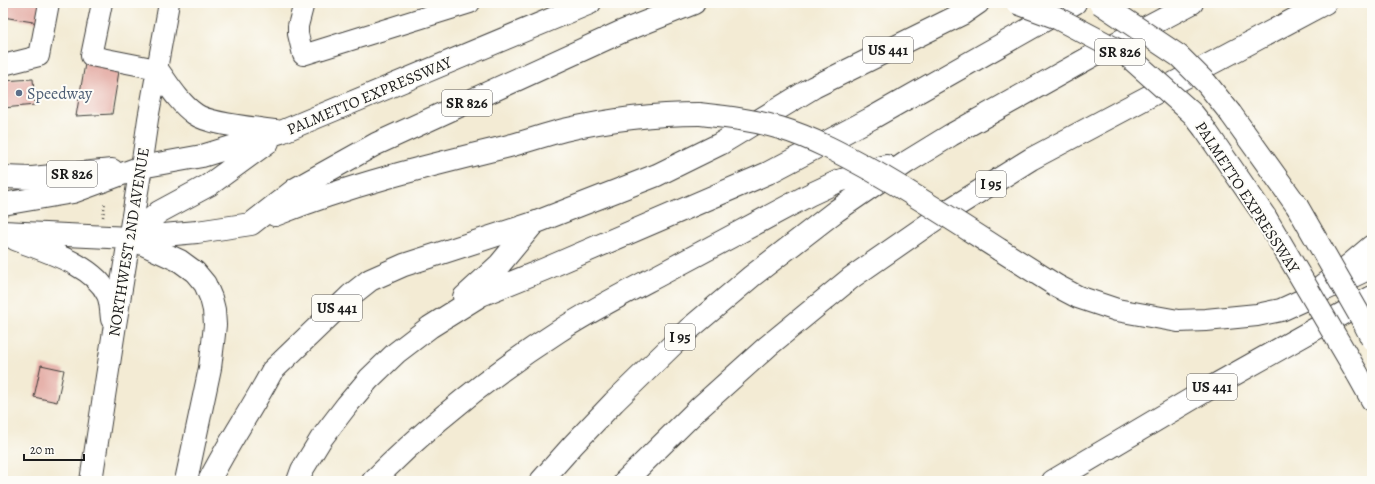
<svg xmlns="http://www.w3.org/2000/svg" width="1375" height="484" viewBox="0 0 1375 484" font-family="Alegreya,serif">
<rect width="100%" height="100%" fill="#fdfcf7"/>
<filter id="ink" filterUnits="userSpaceOnUse"><feTurbulence type="fractalNoise" baseFrequency=".025" numOctaves="2"/><feDisplacementMap in="SourceGraphic" scale="8" xChannelSelector="R" yChannelSelector="G"/><feConvolveMatrix kernelMatrix="1 2 1 2 8 2 1 2 1" color-interpolation-filters="sRGB"/></filter>
<filter id="wash" filterUnits="userSpaceOnUse"><feTurbulence type="fractalNoise" baseFrequency=".012" numOctaves="4" result="noise"/><feDisplacementMap in="SourceGraphic" scale="16" xChannelSelector="R" yChannelSelector="G"/><feGaussianBlur stdDeviation="0.9" result="paint"/><feColorMatrix in="noise" values="0 0 0 0 0 0 0 0 0 0 0 0 0 0 0 0 0 1.4 0 .05"/><feComposite in="paint" operator="in"/></filter>
<g filter="url(#wash)">
<rect width="100%" height="100%" fill="#f3ebd4"/>
<g id="blocks">
<path fill="#e6b2ab" d="M3,3H43L39,23L3,17Z
M86,58L120,65L112,114L76,116Z
M33,79L35,105L3,108V81Z
M41,365L64,370L57,402L34,397Z"/>
</g>
</g>
<g filter="url(#ink)">
<use href="#blocks" fill-opacity="0" stroke="#3c3b38" stroke-width="1"/>
<g fill="none" stroke-linecap="round" stroke-linejoin="round">
<g stroke="#3c3b38" stroke-width="22">
<path id="minor" d="M102,3L91,56L157,69
M304,3L298,26V34L303,55L470,3
M3,65L39,56L49,3
M141,167L148,119L169,3"/>
</g>
<g stroke="#3c3b38" stroke-width="24">
<path id="major" d="M3,177L32,178L112,170
M3,204L73,192L141,167
M3,232L130,238L180,261L195,272L205,284L211,298L214,310L215,325L213,343L210,368L186,481
M15,239C44,251 94,264 108,295C111,302 111,312 112,319
M1326,289L1372,267
M91,481L114,331L141,167
M209,481C228,443 252,409 272,371L351,295L370,280L404,265L534,223L657,175L720,144L814,87L962,14L978,3
M1053,481L1217,384L1372,297"/>
</g>
<g stroke="#3c3b38" stroke-width="24">
<path id="highway" d="M157,69C168,84 179,103 195,114C210,125 256,128 276,131
M1231,114L1297,206
M1204,128L1266,218
M141,167L202,156L281,132L590,3
M275,215C349,185 427,166 505,147C525,142 544,135 564,130C607,120 654,114 699,114
M130,238L197,232L251,224L297,188L376,144L621,32L694,3
M130,238L159,212L209,185L268,142
M1000,250L1057,286L1078,297L1117,310L1178,321L1206,320L1257,315L1281,310L1303,300L1352,263L1372,246
M464,297L500,264L534,223
M1357,373L1372,400
M298,481L302,470L321,439L347,405L369,379L396,353L430,327L481,295L545,269L768,173L872,118L1075,3
M373,481C429,425 492,374 559,331C593,309 629,291 665,272C713,246 761,221 809,195L839,181L886,166
M541,481L573,445L614,402L688,330L752,276L836,211L907,162L951,135L1101,51L1192,3
M625,481L698,409L768,346L851,278L943,214L1031,159L1325,3"/>
</g>
<path stroke="#3c3b38" stroke-width="2.5" stroke-dasharray="1 3" stroke-linecap="butt" d="M103,217L105,202"/>
<use href="#minor" stroke="#fff" stroke-width="20"/>
<use href="#major" stroke="#fff" stroke-width="22"/>
<use href="#highway" stroke="#fff" stroke-width="22"/>
<g stroke="#3c3b38" stroke-width="24" stroke-linecap="butt">
<path id="highway-bridge" d="M1017,3L1055,17L1127,55L1193,114L1204,128
M1100,3L1179,56L1207,84L1231,114
M699,114C726,117 754,120 780,128C813,138 844,155 873,171C917,196 958,223 1000,250
M1297,206L1363,321L1372,339
M1266,218L1357,373"/>
</g>
<use href="#highway-bridge" stroke="#fff" stroke-width="22"/>
</g>
</g>
<circle fill="#5c6f8a" stroke="#fdfcf7" stroke-width="1.5" cx="19" cy="93" r="4"/>
<g text-anchor="middle" stroke-width="4" stroke-linejoin="round" paint-order="stroke">
<g fill="#fdfcf7" stroke="#605f5e" stroke-width="1">
<rect x="863" y="37" width="50" height="26" rx="3"/>
<rect x="1095" y="39" width="50" height="26" rx="3"/>
<rect x="442" y="90" width="50" height="26" rx="3"/>
<rect x="47" y="161" width="50" height="26" rx="3"/>
<rect x="976" y="171" width="30" height="26" rx="3"/>
<rect x="312" y="295" width="50" height="26" rx="3"/>
<rect x="665" y="324" width="30" height="26" rx="3"/>
<rect x="1187" y="374" width="50" height="26" rx="3"/>
</g>
<g font-size="15" font-weight="bold" fill="#1c1c1c">
<text x="888" y="55">US 441</text>
<text x="1120" y="57">SR 826</text>
<text x="467" y="108">SR 826</text>
<text x="72" y="179">SR 826</text>
<text x="991" y="189">I 95</text>
<text x="337" y="313">US 441</text>
<text x="680" y="342">I 95</text>
<text x="1212" y="392">US 441</text>
</g>
<g font-size="16" fill="#4e5e75" stroke="#fdfcf7" text-anchor="start">
<text x="27" y="99">Speedway</text>
</g>
<g font-size="16" fill="#1c1c1c" stroke="#fdfcf7">
<text transform="translate(369 95) rotate(-23)" y="6">PALMETTO EXPRESSWAY</text>
<text transform="translate(1248 197) rotate(57)" y="6">PALMETTO EXPRESSWAY</text>
<text transform="translate(128 242) rotate(-81)" y="6">NORTHWEST 2ND AVENUE</text>
</g>
</g>
<rect width="1375" height="484" fill="none" stroke="#fdfcf7" stroke-width="16"/>
<path d="M24 454v6h60v-6" fill="none" stroke="#1c1c1c" stroke-width="2"/>
<text x="30" y="454" font-size="12" fill="#1c1c1c" stroke="#fdfcf7" stroke-width="3" paint-order="stroke">20 m</text>
</svg>
